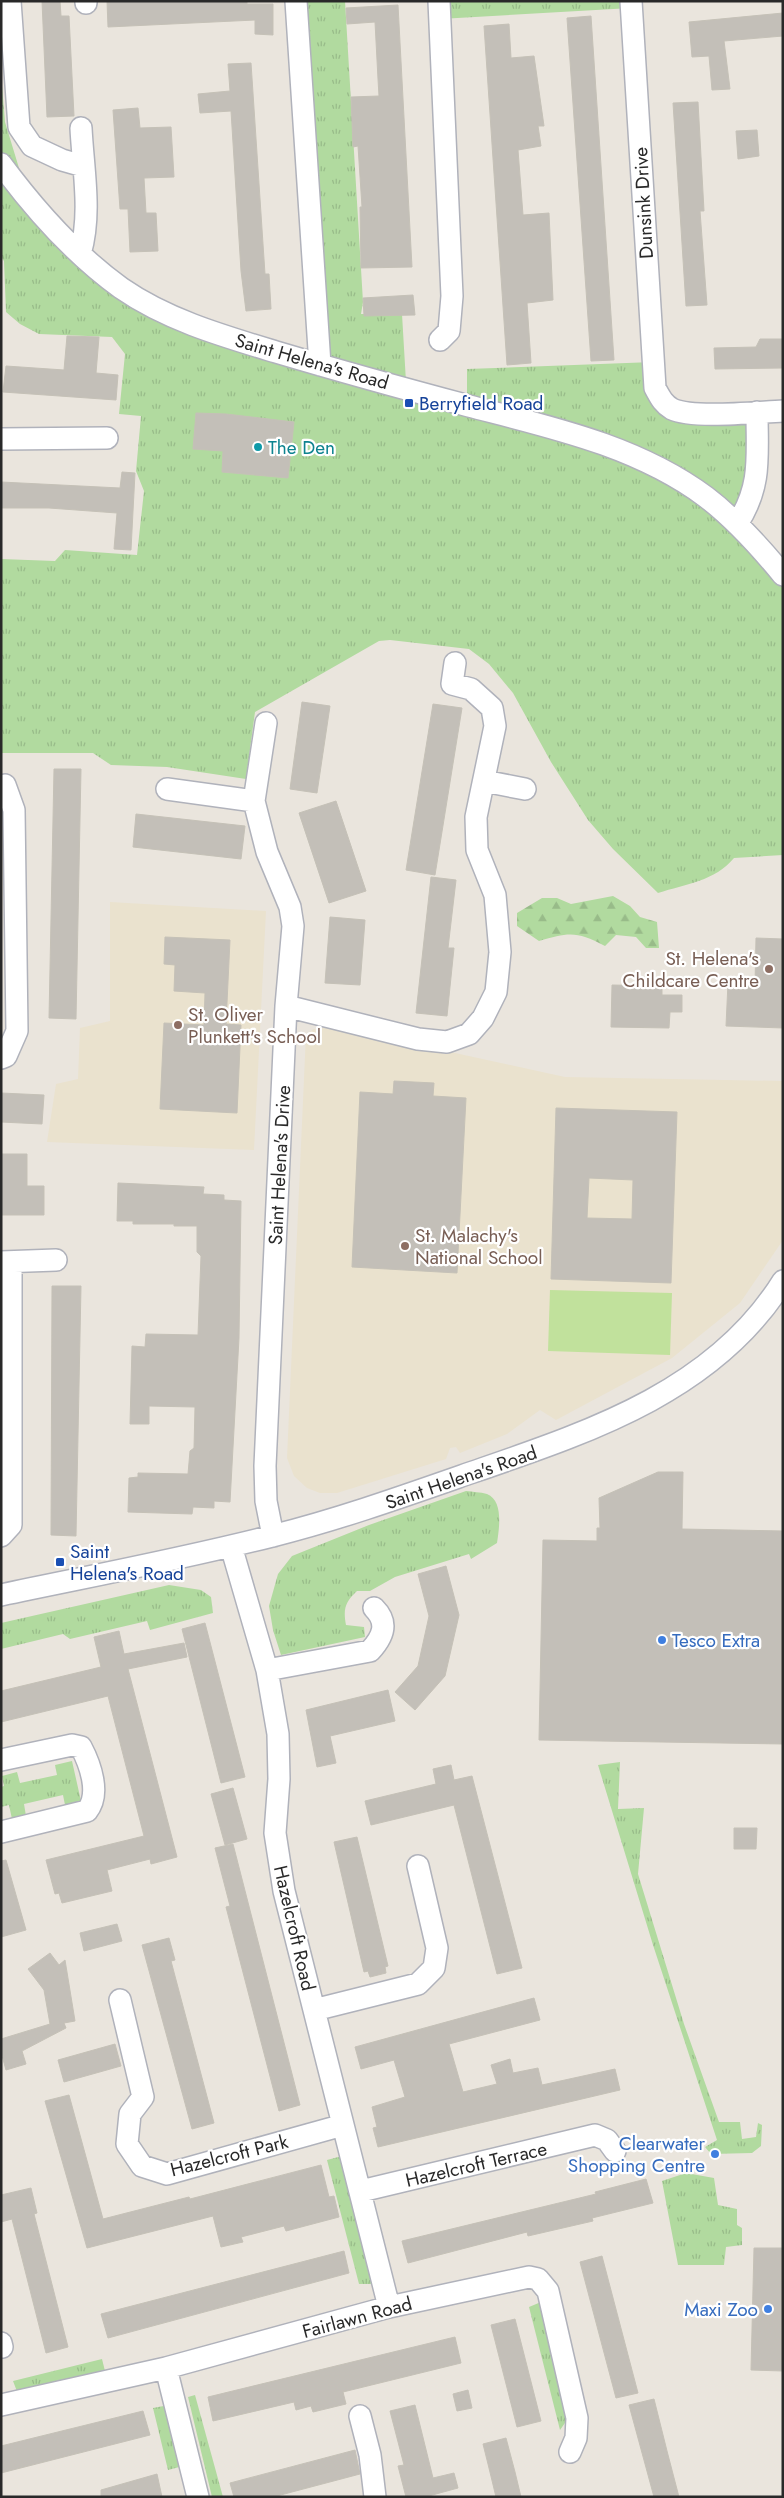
<svg xmlns="http://www.w3.org/2000/svg" width="784" height="2498" viewBox="0 0 784 2498" font-family="Jost,sans-serif">
<defs>
<pattern id="grass-tufts" width="24" height="20" patternUnits="userSpaceOnUse" patternTransform="scale(1.25)"><rect width="24" height="20" fill="#b1da9f"/><path d="M3 7l-1-3M5 7V3M7 7l1-3M15 17l-1-3M17 17v-4M19 17l1-3" fill="none" stroke="#98bb89"/></pattern>
<pattern id="forest-firs" width="22" height="20" patternUnits="userSpaceOnUse" patternTransform="scale(1.25)"><rect width="22" height="20" fill="#b1da9f"/><path d="M5 1l3.5 6h-7zM16 11l3.5 6h-7z" fill="#98bb89"/></pattern>
</defs>
<rect width="100%" height="100%" fill="#eae5dd"/>
<path fill="#eae2ce" d="M110,902L266,911L254,1150L47,1142L56,1084L78,1079L80,1028L110,1021Z
M336,1027L565,1077L783,1081V1240L740,1303L672,1358L556,1420L540,1410L507,1434L460,1453L456,1447L450,1448L446,1459L337,1493H320L307,1488L294,1476L287,1458L306,1034L314,1029Z"/>
<path fill="url(#grass-tufts)" d="M300,1H345L363,302L361,314H402L406,382L322,358Z
M439,1H630L631,8L440,19Z
M1,74L5,122L29,201L1,163Z
M1,164L29,202L162,312L664,472L783,572V855L734,858C715,881 686,884 658,893L613,849L588,820L551,762L513,693L489,664L469,649L390,640L379,641L255,712L246,779L167,767L111,765L93,753H1V559L55,561L65,550L137,555L144,491L136,471L141,416L119,414L125,354L112,337L39,334L20,324L6,312L4,261L1,257Z
M653,362L662,402L756,413L744,513L664,471L467,405V369Z
M466,1491C473,1492 480,1492 487,1494C504,1501 499,1529 497,1543L471,1559L469,1554L395,1577L370,1591H357C345,1602 343,1609 346,1625L364,1627L365,1637L281,1655L273,1630L269,1606L278,1574L292,1556L369,1525Z
M169,1585L201,1590L211,1597L213,1613L150,1630L147,1621L70,1639L63,1634L1,1649V1623Z
M72,1761L81,1801L65,1805L63,1795L24,1804L26,1816L12,1819L9,1805L1,1807V1787L4,1786L2,1776L17,1772L20,1783L57,1775L55,1765Z
M620,1762L618,1809L644,1808L638,1874L684,2024L719,2122H740L742,2139L756,2137L758,2123L762,2125L761,2146L752,2153L711,2154L705,2147L717,2140L653,1945L598,1765Z
M342,2156L372,2284H359L327,2160Z
M686,2173L714,2178L718,2205L737,2209V2225L742,2228V2245L726,2247L724,2265H678L662,2181Z
M541,2302L572,2413L560,2430L529,2307Z
M102,2359L105,2371L18,2394L13,2381Z
M195,2395L223,2497H212L188,2397Z
M169,2405L183,2466L168,2470L153,2408Z"/>
<path fill="url(#forest-firs)" d="M613,896L630,906L640,917L657,922L659,948H646L636,937L616,935L605,946C577,931 569,932 539,941L517,926V913L542,898H557L571,904Z"/>
<path fill="#c1e19c" d="M550,1290L672,1293L670,1355L548,1351Z"/>
<path fill="#c3bfb8" stroke="#c5c1b7" fill-rule="evenodd" d="M42,1H60L61,16H69L74,116L47,117Z
M107,1H247V4H273V35L255,34V20L108,27Z
M398,5L412,267L361,268L360,207H362L358,146L353,147L351,97L379,96L378,79L375,22L347,24L346,8Z
M783,13V36L724,41L730,89L712,90L709,56L692,57L689,22Z
M591,16L614,360L591,361L567,18Z
M509,24L511,58L534,56L544,126H538L541,146L518,150L523,215L549,213L553,300L527,303L531,363L507,365L484,26Z
M251,63L265,274H269L271,309L246,311L241,271L231,111L200,113L198,94L230,91L228,64Z
M698,102L704,211H700L707,305L686,306L673,103Z
M138,108L140,128L171,127L174,177L144,178L146,213H156L158,251L130,252L128,209H120L113,110Z
M757,130L759,156L738,159L736,131Z
M413,295L415,315L364,316L363,298Z
M67,336L99,337L96,373L118,375L116,400L3,392L6,366L64,370Z
M760,339H783V368L715,369L714,348L756,347Z
M196,413L226,414L294,422L288,478L222,472L223,451L193,449Z
M122,472L135,473L131,550L114,549L117,513L49,508H1V482L120,488Z
M302,702L330,706L317,793L290,789Z
M433,704L462,708L435,875L406,870Z
M54,769H81L76,1019L49,1018Z
M336,801L366,891L329,903L299,813Z
M136,814L245,826L241,859L133,847Z
M431,877L456,880L448,948H454L447,1016L416,1013Z
M330,917L365,920L360,985L325,983Z
M165,937L230,940L226,1024L241,1025L237,1113L160,1109L164,1023L204,1025L205,993L174,991L175,965L164,964Z
M756,938L783,939V1028L726,1026L728,983L755,984Z
M612,985L662,986V995H682V1012H670L669,1028L611,1027Z
M394,1081L434,1083L433,1096L466,1098L457,1273L352,1267L360,1092L393,1094Z
M1,1093L44,1095L42,1124L1,1122Z
M556,1108L677,1112L671,1283L551,1279ZM589,1178L633,1180L632,1219L587,1218Z
M1,1154H27V1186H44V1215H1Z
M118,1183L204,1187L203,1194L224,1195V1200L241,1201L239,1338L230,1502L214,1501V1508L193,1507L192,1514L128,1512L129,1478L138,1477V1473L188,1474L190,1451L194,1448L195,1407L149,1406V1424H130L132,1346L145,1347L146,1334L198,1335L201,1256L197,1252V1226H174V1224H133V1221H117Z
M52,1286H81L76,1536L51,1535Z
M658,1472H683L682,1529L783,1531V1744L539,1740L543,1540L597,1541V1528H600L599,1498Z
M446,1566L459,1615L445,1676L415,1710L395,1692L418,1666L429,1616L418,1574Z
M205,1623L245,1777L221,1783L182,1629Z
M119,1631L124,1654L184,1643L187,1657L128,1669L177,1857L151,1864L150,1859L107,1870L112,1891L62,1903L59,1893L55,1894L46,1860L144,1836L108,1696L1,1722V1691L101,1667L94,1637Z
M388,1690L395,1721L330,1736L336,1763L317,1767L306,1710Z
M451,1765L454,1780L472,1776L522,1968L497,1974L454,1805L371,1825L365,1801L436,1784L433,1769Z
M233,1788L247,1839L225,1845L211,1794Z
M734,1828H757L756,1849H734Z
M357,1837L388,1966L385,1967L386,1973L370,1977L368,1971L364,1972L334,1842Z
M233,1844L300,2105L279,2111L226,1907L230,1906L215,1848Z
M6,1860L26,1930L1,1937V1861Z
M117,1924L122,1941L84,1951L80,1933Z
M169,1938L175,1960L171,1961L214,2123L192,2129L142,1945Z
M50,1953L59,1965L65,1960L75,2021L64,2023L66,2028L22,2051L26,2064L6,2070L1,2052V2039L50,2024L44,1990L28,1969Z
M534,1998L540,2020L449,2044L463,2092L497,2084L491,2065L510,2059L513,2073L538,2068L542,2085L615,2069L620,2090L378,2147L373,2128L377,2127L372,2107L405,2097L394,2060L361,2069L355,2047Z
M115,2044L121,2066L64,2082L58,2060Z
M69,2095L103,2219L189,2197L190,2199L321,2165L329,2197L334,2196L339,2217L286,2231L284,2226L241,2237L243,2242L221,2247L213,2216L87,2248L45,2101Z
M646,2179L653,2203L592,2218L593,2221L528,2236L527,2232L408,2263L402,2241L596,2194L595,2192Z
M31,2188L37,2213L34,2214L68,2347L46,2353L12,2219L1,2222V2195Z
M754,2248H783V2371L751,2370Z
M344,2251L349,2273L108,2338L101,2314Z
M602,2256L638,2393L616,2398L580,2262Z
M515,2319L541,2421L517,2427L491,2325Z
M455,2337L461,2363L343,2392L346,2404L313,2412L311,2406L296,2410L294,2402L213,2421L208,2397Z
M468,2390L472,2408L457,2411L453,2394Z
M654,2399L667,2451L679,2497H654L629,2405Z
M415,2405L433,2478L454,2473L458,2488L425,2497H406L398,2466L404,2465L390,2411Z
M143,2411L150,2435L1,2473V2446Z
M506,2438L515,2472L521,2497H496L488,2464L483,2444Z
M355,2450L360,2474L273,2497H234L230,2483Z
M157,2474L162,2497H101V2490Z"/>
<g fill="none" stroke-linecap="round" stroke-linejoin="round">
<g stroke="#b0b2bb" stroke-width="24">
<path id="minor" d="M10,1L19,127L32,146L62,160L83,166
M86,1V3
M296,1L320,365
M439,1L452,296L449,331L440,340
M631,1L655,388C660,397 663,404 672,409C693,419 757,412 783,411
M1,164C35,210 74,254 121,288C167,320 223,336 276,352C340,371 405,389 469,406C550,427 638,446 706,497C735,519 760,547 783,575
M80,254C92,214 83,169 81,128
M1,439L107,438
M737,524C762,486 757,456 757,412
M266,723L254,801L267,852L290,907L293,926L286,1006L265,1466L266,1501L273,1536
M484,781L525,789
M167,789L254,801
M286,1006L418,1039L447,1042L469,1034L483,1018L496,992L500,952L495,895L477,850L476,817L495,726L492,708L471,689L452,684L455,663
M1,1058L6,1056L17,1031L14,810L5,785
M1,1262L56,1260
M1,1536L11,1525V1263
M231,1546L267,1670L278,1734L279,1779L275,1833L284,1891L389,2307
M1,1595C91,1576 182,1559 272,1536C340,1519 407,1495 473,1472C589,1432 715,1391 783,1281
M267,1670L370,1651C383,1637 389,1623 374,1608
M1,1760L72,1745L81,1747C90,1764 101,1794 87,1811L1,1832
M120,2000L143,2097L130,2114L127,2144L142,2166L167,2174L343,2125
M314,2010L418,1984L434,1968L437,1948L418,1866
M361,2191L595,2135L607,2140L615,2151
M1,2343L2,2347
M166,2368L198,2497
M1,2405L166,2368L389,2307L529,2277L538,2279L548,2291L577,2418L576,2438L570,2452
M360,2416L370,2455L375,2497"/>
</g>
<use href="#minor" stroke="#fff" stroke-width="21"/>
</g>
<g fill="#1a4fb4" stroke="#fff" stroke-width="2">
<rect x="404" y="398" width="10" height="10" rx="2.5"/>
<rect x="55" y="1557" width="10" height="10" rx="2.5"/>
</g>
<circle fill="#0f9aa8" stroke="#fff" stroke-width="2" cx="258" cy="447" r="5"/>
<g fill="#8d6e63" stroke="#fff" stroke-width="2">
<circle cx="769" cy="969" r="5"/>
<circle cx="178" cy="1025" r="5"/>
<circle cx="405" cy="1246" r="5"/>
</g>
<g fill="#3f7fe0" stroke="#fff" stroke-width="2">
<circle cx="662" cy="1640" r="5"/>
<circle cx="715" cy="2154" r="5"/>
<circle cx="768" cy="2309" r="5"/>
</g>
<g text-anchor="middle" stroke-width="4.5" stroke-linejoin="round" paint-order="stroke">
<g font-size="19" fill="#292929" stroke="#fff">
<text transform="translate(643 203) rotate(-93)" y="7">Dunsink Drive</text>
<text transform="translate(312 361) rotate(16)" y="7">Saint Helena's Road</text>
<text transform="translate(279 1165) rotate(-87)" y="7">Saint Helena's Drive</text>
<text transform="translate(461 1477) rotate(-19)" y="7">Saint Helena's Road</text>
<text transform="translate(295 1928) rotate(77)" y="7">Hazelcroft Road</text>
<text transform="translate(229 2155) rotate(-14)" y="7">Hazelcroft Park</text>
<text transform="translate(476 2164) rotate(-13)" y="7">Hazelcroft Terrace</text>
<text transform="translate(357 2317) rotate(-15)" y="7">Fairlawn Road</text>
</g>
<g font-size="19" fill="#164399" stroke="#fff" text-anchor="start">
<text x="419" y="410">Berryfield Road</text>
<text x="70" y="1558">Saint<tspan x="70" dy="22">Helena's Road</tspan></text>
</g>
<g font-size="19" fill="#0d838f" stroke="#fff" text-anchor="start">
<text x="268" y="454">The Den</text>
</g>
<g font-size="19" fill="#785e54" stroke="#fff" text-anchor="start">
<text x="759" y="965" text-anchor="end">St. Helena's<tspan x="759" dy="22">Childcare Centre</tspan></text>
<text x="188" y="1021">St. Oliver<tspan x="188" dy="22">Plunkett's School</tspan></text>
<text x="415" y="1242">St. Malachy's<tspan x="415" dy="22">National School</tspan></text>
</g>
<g font-size="19" fill="#366cbe" stroke="#fff" text-anchor="end">
<text x="672" y="1647" text-anchor="start">Tesco Extra</text>
<text x="705" y="2150">Clearwater<tspan x="705" dy="22">Shopping Centre</tspan></text>
<text x="758" y="2316">Maxi Zoo</text>
</g>
</g>
<rect width="784" height="2498" fill="none" stroke="#292929" stroke-width="5"/>
</svg>
